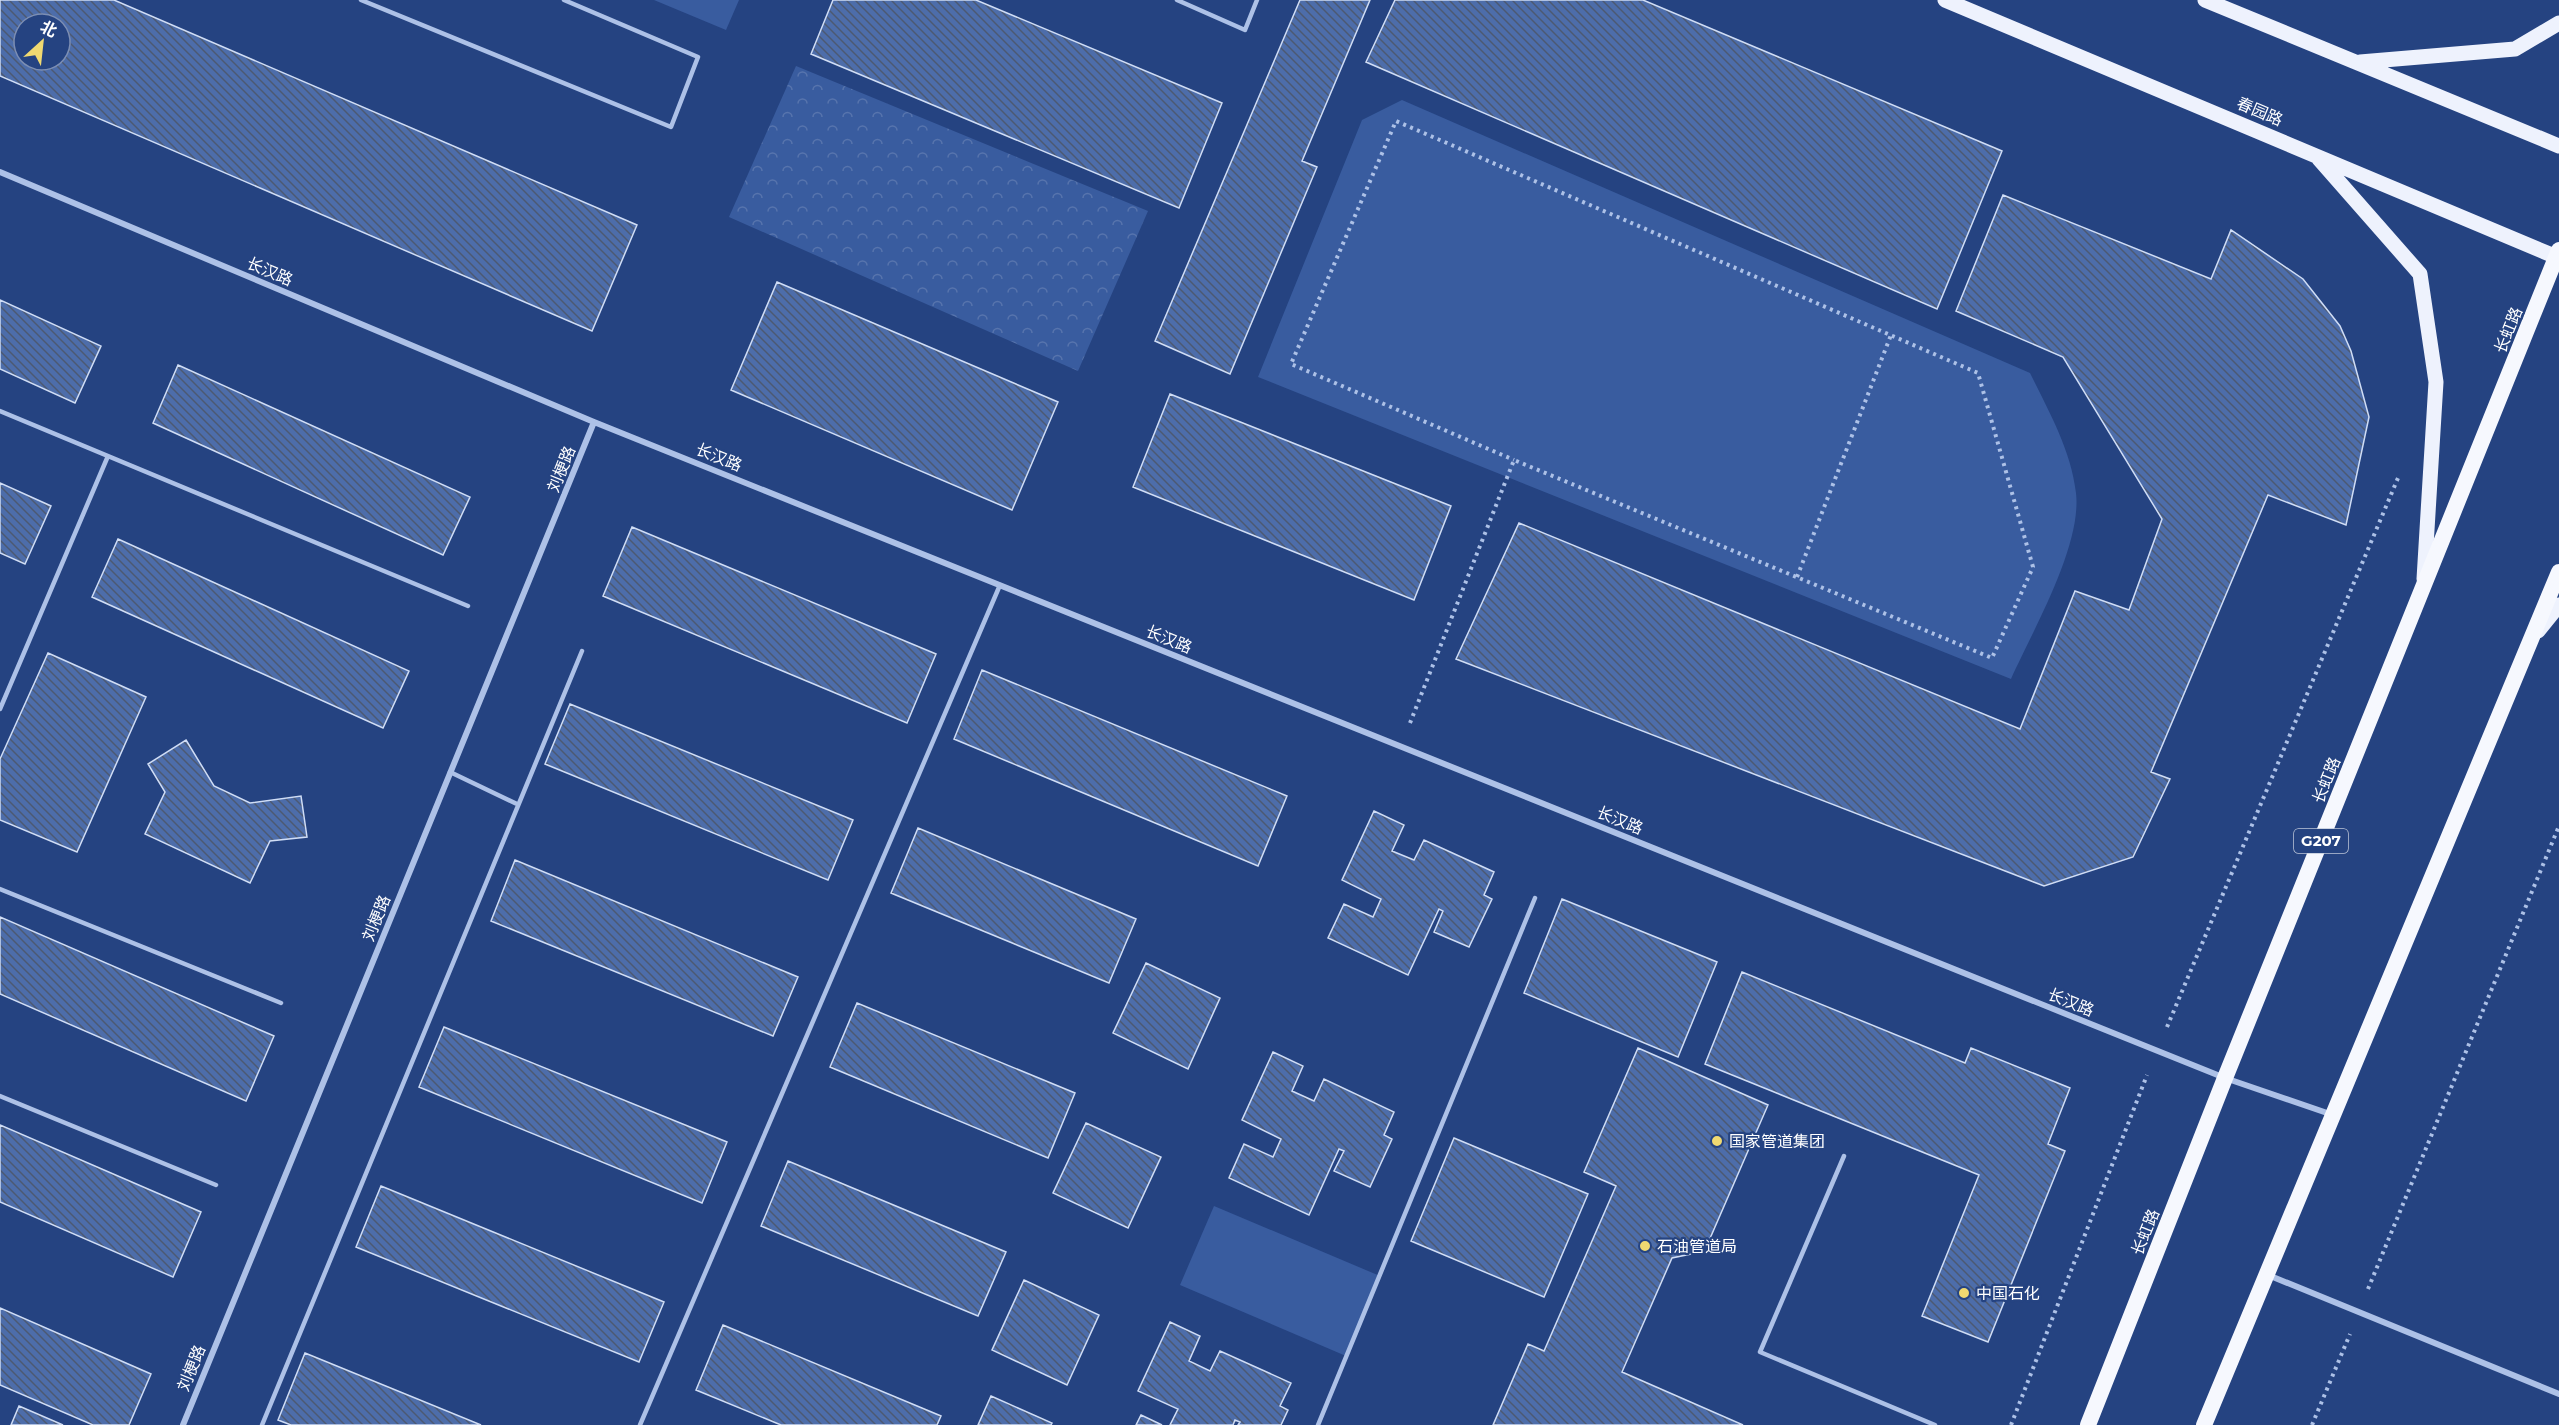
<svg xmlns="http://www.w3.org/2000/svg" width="2559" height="1425" viewBox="0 0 2559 1425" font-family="Montserrat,'Noto Sans SC',sans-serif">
<defs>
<pattern id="forest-crowns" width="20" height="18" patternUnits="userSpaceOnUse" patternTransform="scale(1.5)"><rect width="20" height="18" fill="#395c9f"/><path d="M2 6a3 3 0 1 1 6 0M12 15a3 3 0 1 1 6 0" fill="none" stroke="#5774ad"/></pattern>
<pattern id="building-back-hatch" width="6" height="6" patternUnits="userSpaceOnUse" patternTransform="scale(1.5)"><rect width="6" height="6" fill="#4d6daa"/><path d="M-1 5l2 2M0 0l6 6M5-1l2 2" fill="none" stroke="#4c5972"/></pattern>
</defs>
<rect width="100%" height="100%" fill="#254381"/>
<path fill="url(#forest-crowns)" d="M796,66L1148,211L1078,371L729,217Z"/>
<path fill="#395c9f" d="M654,0H739L726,30Z
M1402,100L2030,373C2049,412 2071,450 2076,493C2082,546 2033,630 2011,679L1258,377L1362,120Z
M1214,1206L1380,1276L1346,1356L1180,1285Z"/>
<path fill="url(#building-back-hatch)" stroke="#d0ddf5" stroke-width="1.5" fill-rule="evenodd" d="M0,0H114L637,225L592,331L0,76ZM24,24H60V60H24Z
M833,0H976L1222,103L1179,208L811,54Z
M1300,0H1370L1302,161L1317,167L1230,374L1155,341Z
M1395,0H1643L2002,151L1937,309L1366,62Z
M2003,195L2211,279L2231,230L2303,279L2340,326L2351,351L2369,417L2346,525L2268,495L2151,772L2170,779L2133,857L2044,886L1456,659L1519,523L2020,729L2075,591L2129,610L2162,519L2063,357L1956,311Z
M777,282L1058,402L1012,510L731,390Z
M0,300L101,346L75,403L0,369Z
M178,365L470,497L443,555L153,423Z
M1170,394L1451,506L1414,600L1133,487Z
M0,483L51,506L25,564L0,553Z
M632,527L936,654L907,723L603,596Z
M118,539L409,671L383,728L92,597Z
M48,653L146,697L77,852L0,820V759Z
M982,670L1287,796L1258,866L954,739Z
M570,704L853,820L828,880L545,764Z
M186,740L214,786L250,803L301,796L307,837L270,841L250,883L145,834L165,792L148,764Z
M1374,811L1404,825L1392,851L1414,860L1424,840L1494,872L1484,895L1492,899L1469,947L1434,932L1443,911L1439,909L1408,975L1328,938L1344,904L1373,917L1381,899L1342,880Z
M918,828L1136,919L1109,983L891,893Z
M515,860L798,977L773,1036L491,921Z
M1562,899L1717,962L1678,1057L1524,993Z
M0,917L274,1036L246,1101L0,994Z
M1146,963L1220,998L1188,1069L1113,1033Z
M1742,972L1965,1063L1971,1048L2070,1088L2048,1144L2065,1151L1988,1342L1922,1316L1979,1175L1705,1064Z
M857,1003L1075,1093L1048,1158L830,1067Z
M444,1027L727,1142L702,1203L419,1087Z
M1638,1048L1768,1105L1708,1243L1696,1253L1672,1258L1622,1372L1743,1425H1493L1528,1344L1544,1351L1616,1186L1584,1172Z
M1273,1052L1303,1066L1292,1091L1314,1101L1324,1079L1394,1112L1384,1135L1392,1139L1370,1187L1334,1171L1344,1151L1339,1149L1309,1215L1229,1178L1244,1144L1273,1157L1281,1139L1242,1120Z
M1086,1123L1161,1157L1128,1228L1053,1193Z
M0,1125L201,1212L173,1277L0,1202Z
M1454,1138L1588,1194L1544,1297L1411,1241Z
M788,1161L1006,1252L978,1316L761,1226Z
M381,1186L664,1302L639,1362L356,1247Z
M1024,1280L1099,1315L1067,1385L992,1350Z
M0,1308L151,1374L129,1425H93L0,1385Z
M1170,1322L1200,1336L1189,1361L1210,1371L1220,1351L1291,1383L1280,1406L1288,1410L1281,1425H1238L1240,1422L1235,1420L1233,1425H1170L1178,1409L1138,1391Z
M723,1325L941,1416L937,1425H781L696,1390Z
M305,1353L481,1425H291L278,1420Z
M991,1396L1052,1423L1051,1425H978Z
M19,1406L63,1425H11Z
M1141,1415L1162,1425H1136Z"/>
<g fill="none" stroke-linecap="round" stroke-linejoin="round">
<path stroke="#adc1e7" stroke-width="4" stroke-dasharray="3 4.5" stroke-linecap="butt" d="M1797,577L1891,335
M1410,723L1514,460L1992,658L2033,567L1978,373L1396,121L1291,364L1514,460
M2167,1027L2398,478
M2368,1289L2559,826
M2011,1425L2147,1075
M2312,1425L2350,1334"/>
<path stroke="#adc1e7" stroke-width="4.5" d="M361,0L671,127L698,57L564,0
M1177,0L1245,30L1257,0
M0,411L468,606
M0,709L108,456
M450,772L517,804
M0,889L281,1003
M0,1096L216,1185
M1844,1156L1760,1352L1935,1425
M262,1425L582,651
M640,1425L1000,585
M1318,1425L1535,898"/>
<path stroke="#adc1e7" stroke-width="6" d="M0,172L594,422L2225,1078L2333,1115
M2268,1275L2559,1394
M183,1425L594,422"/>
<path stroke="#eef2fd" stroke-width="15" d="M1945,0L2559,258
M2205,0L2559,146
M2360,62L2515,49L2559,23
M2319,159L2420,274L2436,382L2424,579
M2538,631L2559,605"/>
<path stroke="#f6f8fe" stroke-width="16" d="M2088,1425L2225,1078L2559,250
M2204,1425L2559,572"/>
</g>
<g fill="#f0d971" stroke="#254381" stroke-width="2">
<circle cx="1717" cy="1141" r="6"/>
<circle cx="1645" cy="1246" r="6"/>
<circle cx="1964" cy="1293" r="6"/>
</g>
<g text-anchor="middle" stroke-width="4.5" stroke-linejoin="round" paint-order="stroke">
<rect fill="#254381" stroke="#bec7d9" stroke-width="1.5" x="2294" y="829" width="54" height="24" rx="4.5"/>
<g font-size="15" font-weight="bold" fill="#fff">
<text x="2321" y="846">G207</text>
</g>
<g font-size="16" fill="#fff" stroke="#254381">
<text transform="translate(2260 111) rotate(23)" y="6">春园路</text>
<text transform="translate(270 271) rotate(23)" y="6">长汉路</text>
<text transform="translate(2508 330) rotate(-68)" y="6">长虹路</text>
<text transform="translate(719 457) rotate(22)" y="6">长汉路</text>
<text transform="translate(561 469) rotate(-68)" y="6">刘梗路</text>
<text transform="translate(1169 639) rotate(22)" y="6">长汉路</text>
<text transform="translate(2326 780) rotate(-68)" y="6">长虹路</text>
<text transform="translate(1620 820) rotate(22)" y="6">长汉路</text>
<text transform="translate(376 918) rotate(-68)" y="6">刘梗路</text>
<text transform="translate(2071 1002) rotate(22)" y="6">长汉路</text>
<text transform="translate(2145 1232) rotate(-68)" y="6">长虹路</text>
<text transform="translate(191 1368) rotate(-68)" y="6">刘梗路</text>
</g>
<g font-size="16" fill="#fff" stroke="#254381" text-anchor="start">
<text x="1729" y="1147">国家管道集团</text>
<text x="1657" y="1252">石油管道局</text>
<text x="1976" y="1299">中国石化</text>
</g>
</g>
<g transform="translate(42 42) rotate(27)"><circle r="28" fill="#254381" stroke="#7c8eb3" stroke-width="1.5"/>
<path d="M0-4.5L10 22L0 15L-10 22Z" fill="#f0d971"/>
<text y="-9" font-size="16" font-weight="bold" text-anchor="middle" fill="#ffffff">北</text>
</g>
</svg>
